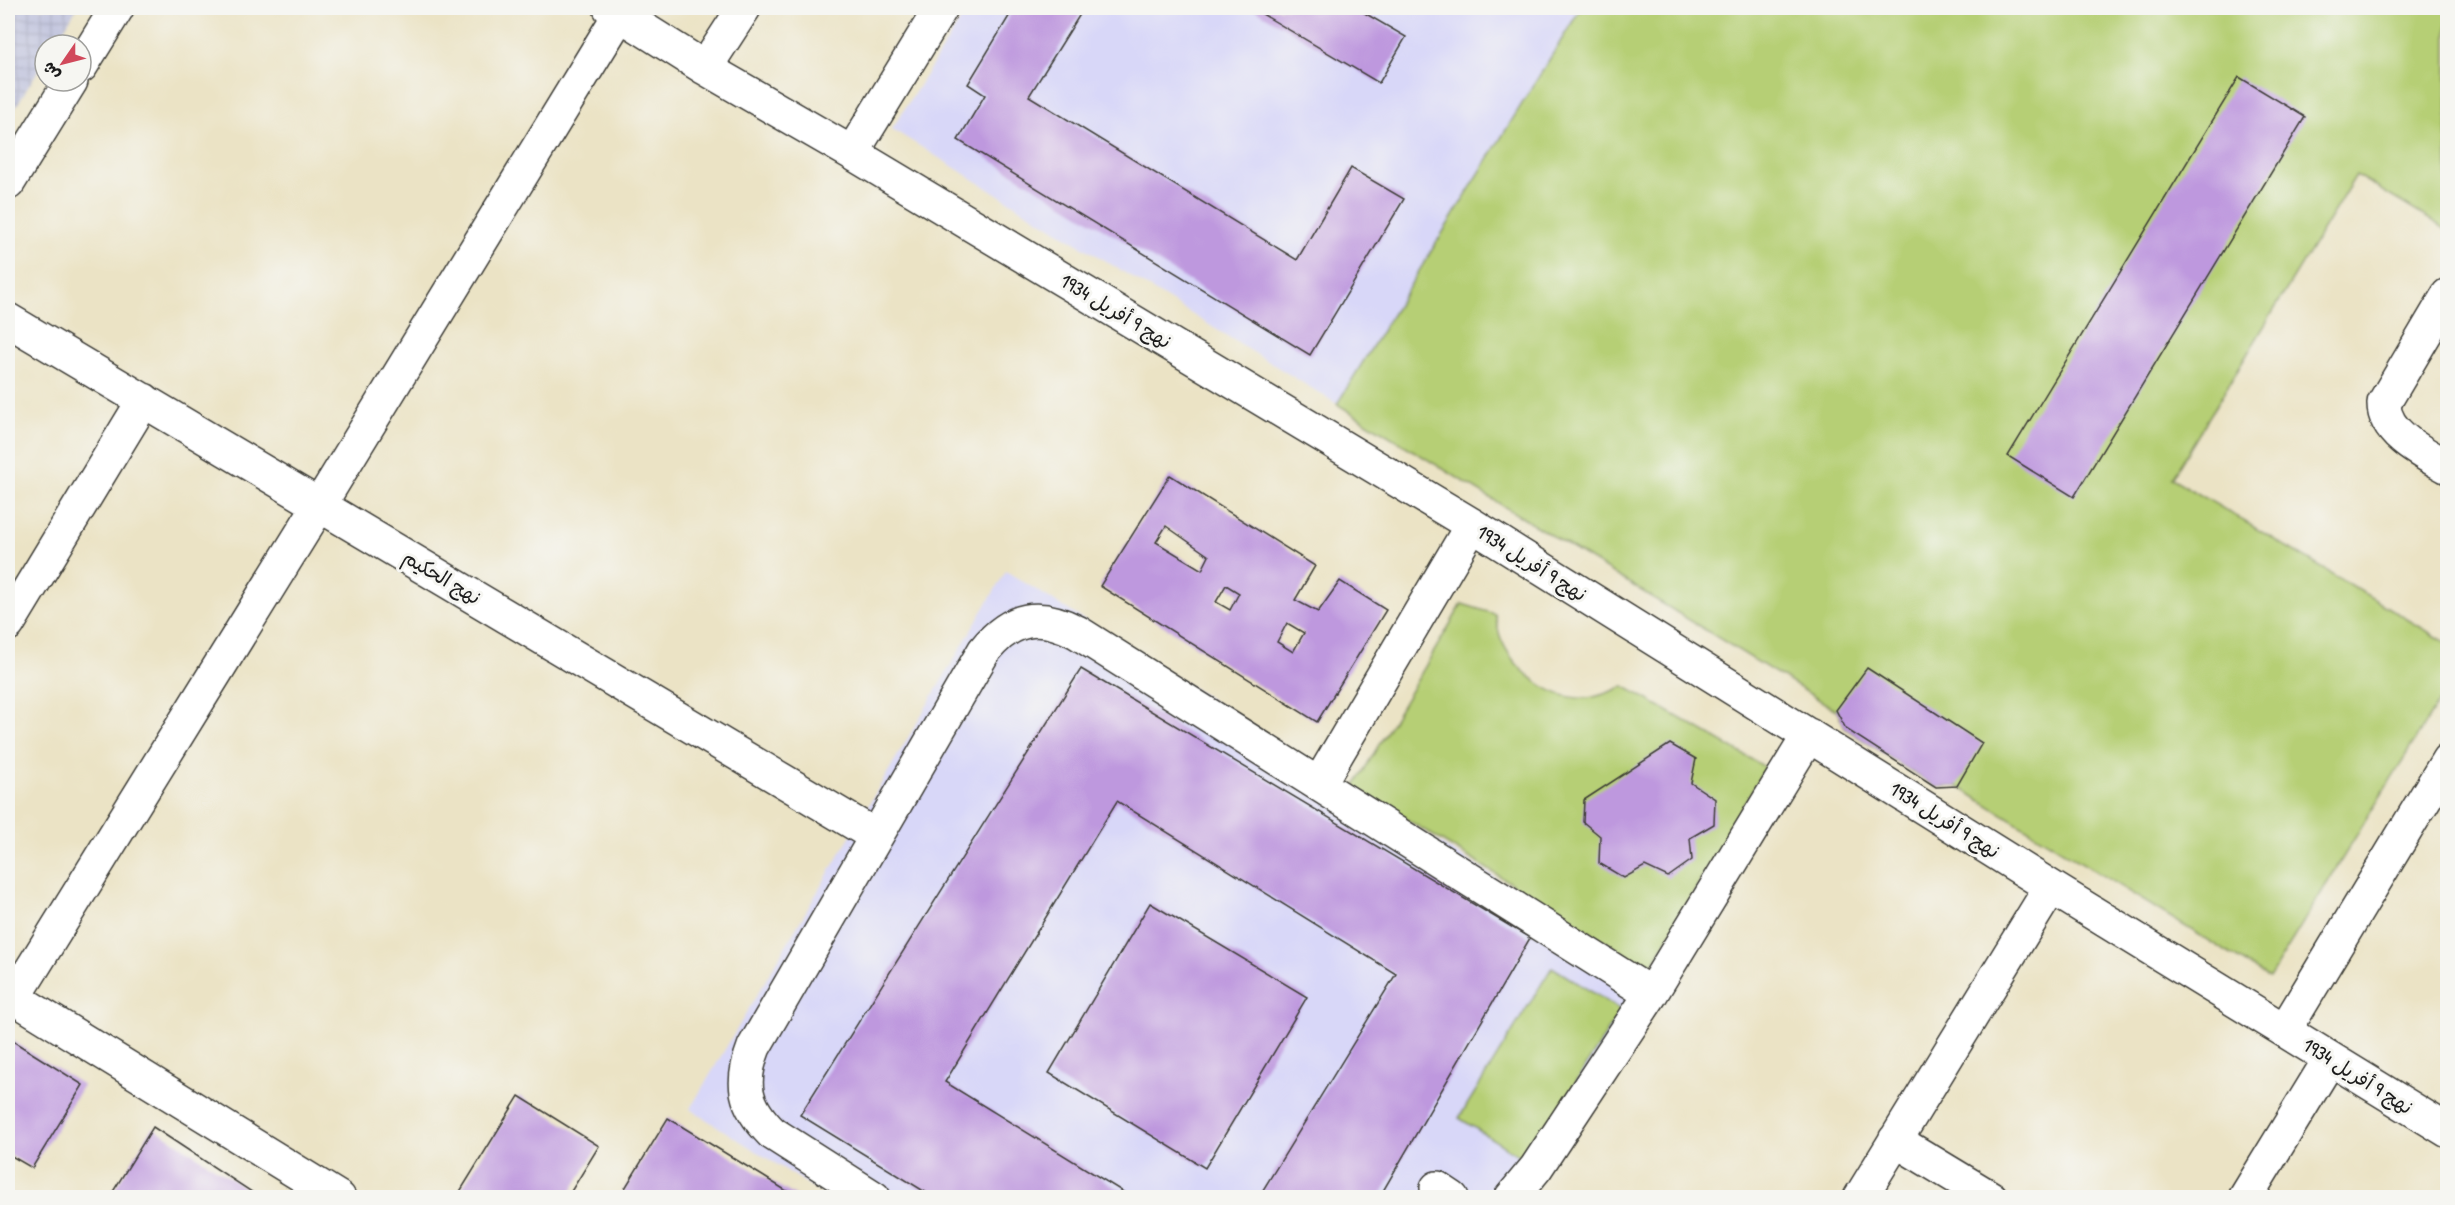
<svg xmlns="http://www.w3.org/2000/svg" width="2455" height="1205" viewBox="0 0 2455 1205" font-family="'Patrick Hand','Playpen Sans Arabic',sans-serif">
<defs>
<pattern id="industrial-grid" width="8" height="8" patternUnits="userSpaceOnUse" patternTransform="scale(1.5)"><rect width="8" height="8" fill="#bfc2dd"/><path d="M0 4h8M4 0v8" fill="none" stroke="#a4a6bd"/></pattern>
</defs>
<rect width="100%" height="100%" fill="#f6f6f2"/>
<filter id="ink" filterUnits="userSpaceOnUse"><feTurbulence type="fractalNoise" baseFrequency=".0167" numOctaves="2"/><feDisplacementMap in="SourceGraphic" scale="12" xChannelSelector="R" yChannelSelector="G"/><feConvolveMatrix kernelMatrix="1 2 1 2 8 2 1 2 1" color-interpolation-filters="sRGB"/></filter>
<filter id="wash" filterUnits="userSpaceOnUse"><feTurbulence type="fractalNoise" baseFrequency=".008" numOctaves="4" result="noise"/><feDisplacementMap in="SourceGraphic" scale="24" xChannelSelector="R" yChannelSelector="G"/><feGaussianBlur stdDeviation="1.35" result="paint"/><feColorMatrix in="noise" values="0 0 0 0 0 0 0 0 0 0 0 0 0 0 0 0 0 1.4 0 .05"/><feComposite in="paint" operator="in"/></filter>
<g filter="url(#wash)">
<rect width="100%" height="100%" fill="#ebe3c5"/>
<path fill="#d8d7f8" d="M968,8H1581L1337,404L892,129Z
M1006,571L1658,980L1525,1197H828L690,1109Z"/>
<path fill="url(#industrial-grid)" d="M8,8H77L54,45H45V59L8,120Z"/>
<path fill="#b6cf74" stroke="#697648" stroke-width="1.5" d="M1581,8H2447V230L2356,175L2172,478L2447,643V688L2269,978L1957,786L1936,787L1846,729L1836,710L1337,404Z
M1462,604L1495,614C1497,623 1498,633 1502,641C1516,672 1553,701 1588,698C1600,697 1612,691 1624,686L1765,767L1650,969L1354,787Z
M1552,967L1621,1010L1527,1161L1459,1118Z"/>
<g id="blocks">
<path fill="#be98de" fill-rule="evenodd" d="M1014,8H1084L1029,96L1297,260L1351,168L1404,199L1310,355L958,140L985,95L968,84Z
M1252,8H1356L1406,37L1379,83Z
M2239,77L2305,117L2074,497L2008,456Z
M1170,475L1315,566L1295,600L1318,612L1340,581L1386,610L1317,722L1100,586ZM1166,526L1209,556L1202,570L1156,542ZM1226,585L1239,593L1230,610L1216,602ZM1287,623L1304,633L1293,652L1277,642Z
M1867,668L1982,743L1957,786L1936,787L1846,729L1836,710Z
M1081,669L1530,938L1379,1198H1258L1396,974L1117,801L945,1082L1133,1198H935L800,1115Z
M1670,744L1696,759L1691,783L1715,799L1714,824L1690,838L1692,860L1668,877L1645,866L1624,878L1599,863L1600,836L1583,822L1584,800Z
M1150,903L1307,997L1205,1168L1049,1073Z
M8,1038L83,1085L32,1168L8,1154Z
M519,1096L599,1146L567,1198H456Z
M668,1118L761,1175L798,1198H619Z
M153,1127L261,1198H109Z"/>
</g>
</g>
<g filter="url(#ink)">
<use href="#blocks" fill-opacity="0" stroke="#3b3a35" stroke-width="1.5"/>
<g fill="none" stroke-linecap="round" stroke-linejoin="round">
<g stroke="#3b3a35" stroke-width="36">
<path id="minor" d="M610,8L705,68L852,153L1472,525L2051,887L2448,1131
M81,66L117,8
M705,68L744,8
M852,153L941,8
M8,183L71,81
M2448,295L2384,403C2383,434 2425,454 2448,467
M8,320L876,836
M8,624L144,400
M1319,784L1472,525
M8,994L339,1198
M14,998L320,504L620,14
M2285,1030L2448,760
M1895,1140L1991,1198
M1437,1188L1452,1198
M874,1198L772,1133C744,1105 740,1083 754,1047L984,651C1011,617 1039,612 1077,632L1651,994
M1511,1198L1536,1168L1651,994L1809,735
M1860,1198L2051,887
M2245,1198L2330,1059"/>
</g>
<use href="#minor" stroke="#fff" stroke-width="33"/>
</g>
</g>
<g text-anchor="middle" stroke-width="6" stroke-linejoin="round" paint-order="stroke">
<g font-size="20" fill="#1c1c1c" stroke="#f6f6f2">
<text transform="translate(1116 311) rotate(31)" y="7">نهج 9 أفريل 1934</text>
<text transform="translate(1532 563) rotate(32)" y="7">نهج 9 أفريل 1934</text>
<text transform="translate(442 577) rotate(31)" y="7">نهج الحكيم</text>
<text transform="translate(1945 820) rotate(32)" y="7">نهج 9 أفريل 1934</text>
<text transform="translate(2358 1076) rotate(32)" y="7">نهج 9 أفريل 1934</text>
</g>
</g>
<rect width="2455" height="1205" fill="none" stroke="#f6f6f2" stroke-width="30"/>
<g transform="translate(63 63) rotate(235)"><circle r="28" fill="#f6f6f2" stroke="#9f9f9c" stroke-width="1.5"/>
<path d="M0-4.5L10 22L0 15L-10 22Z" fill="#d1495b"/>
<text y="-9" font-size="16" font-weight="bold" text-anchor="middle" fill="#1c1c1c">ش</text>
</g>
</svg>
